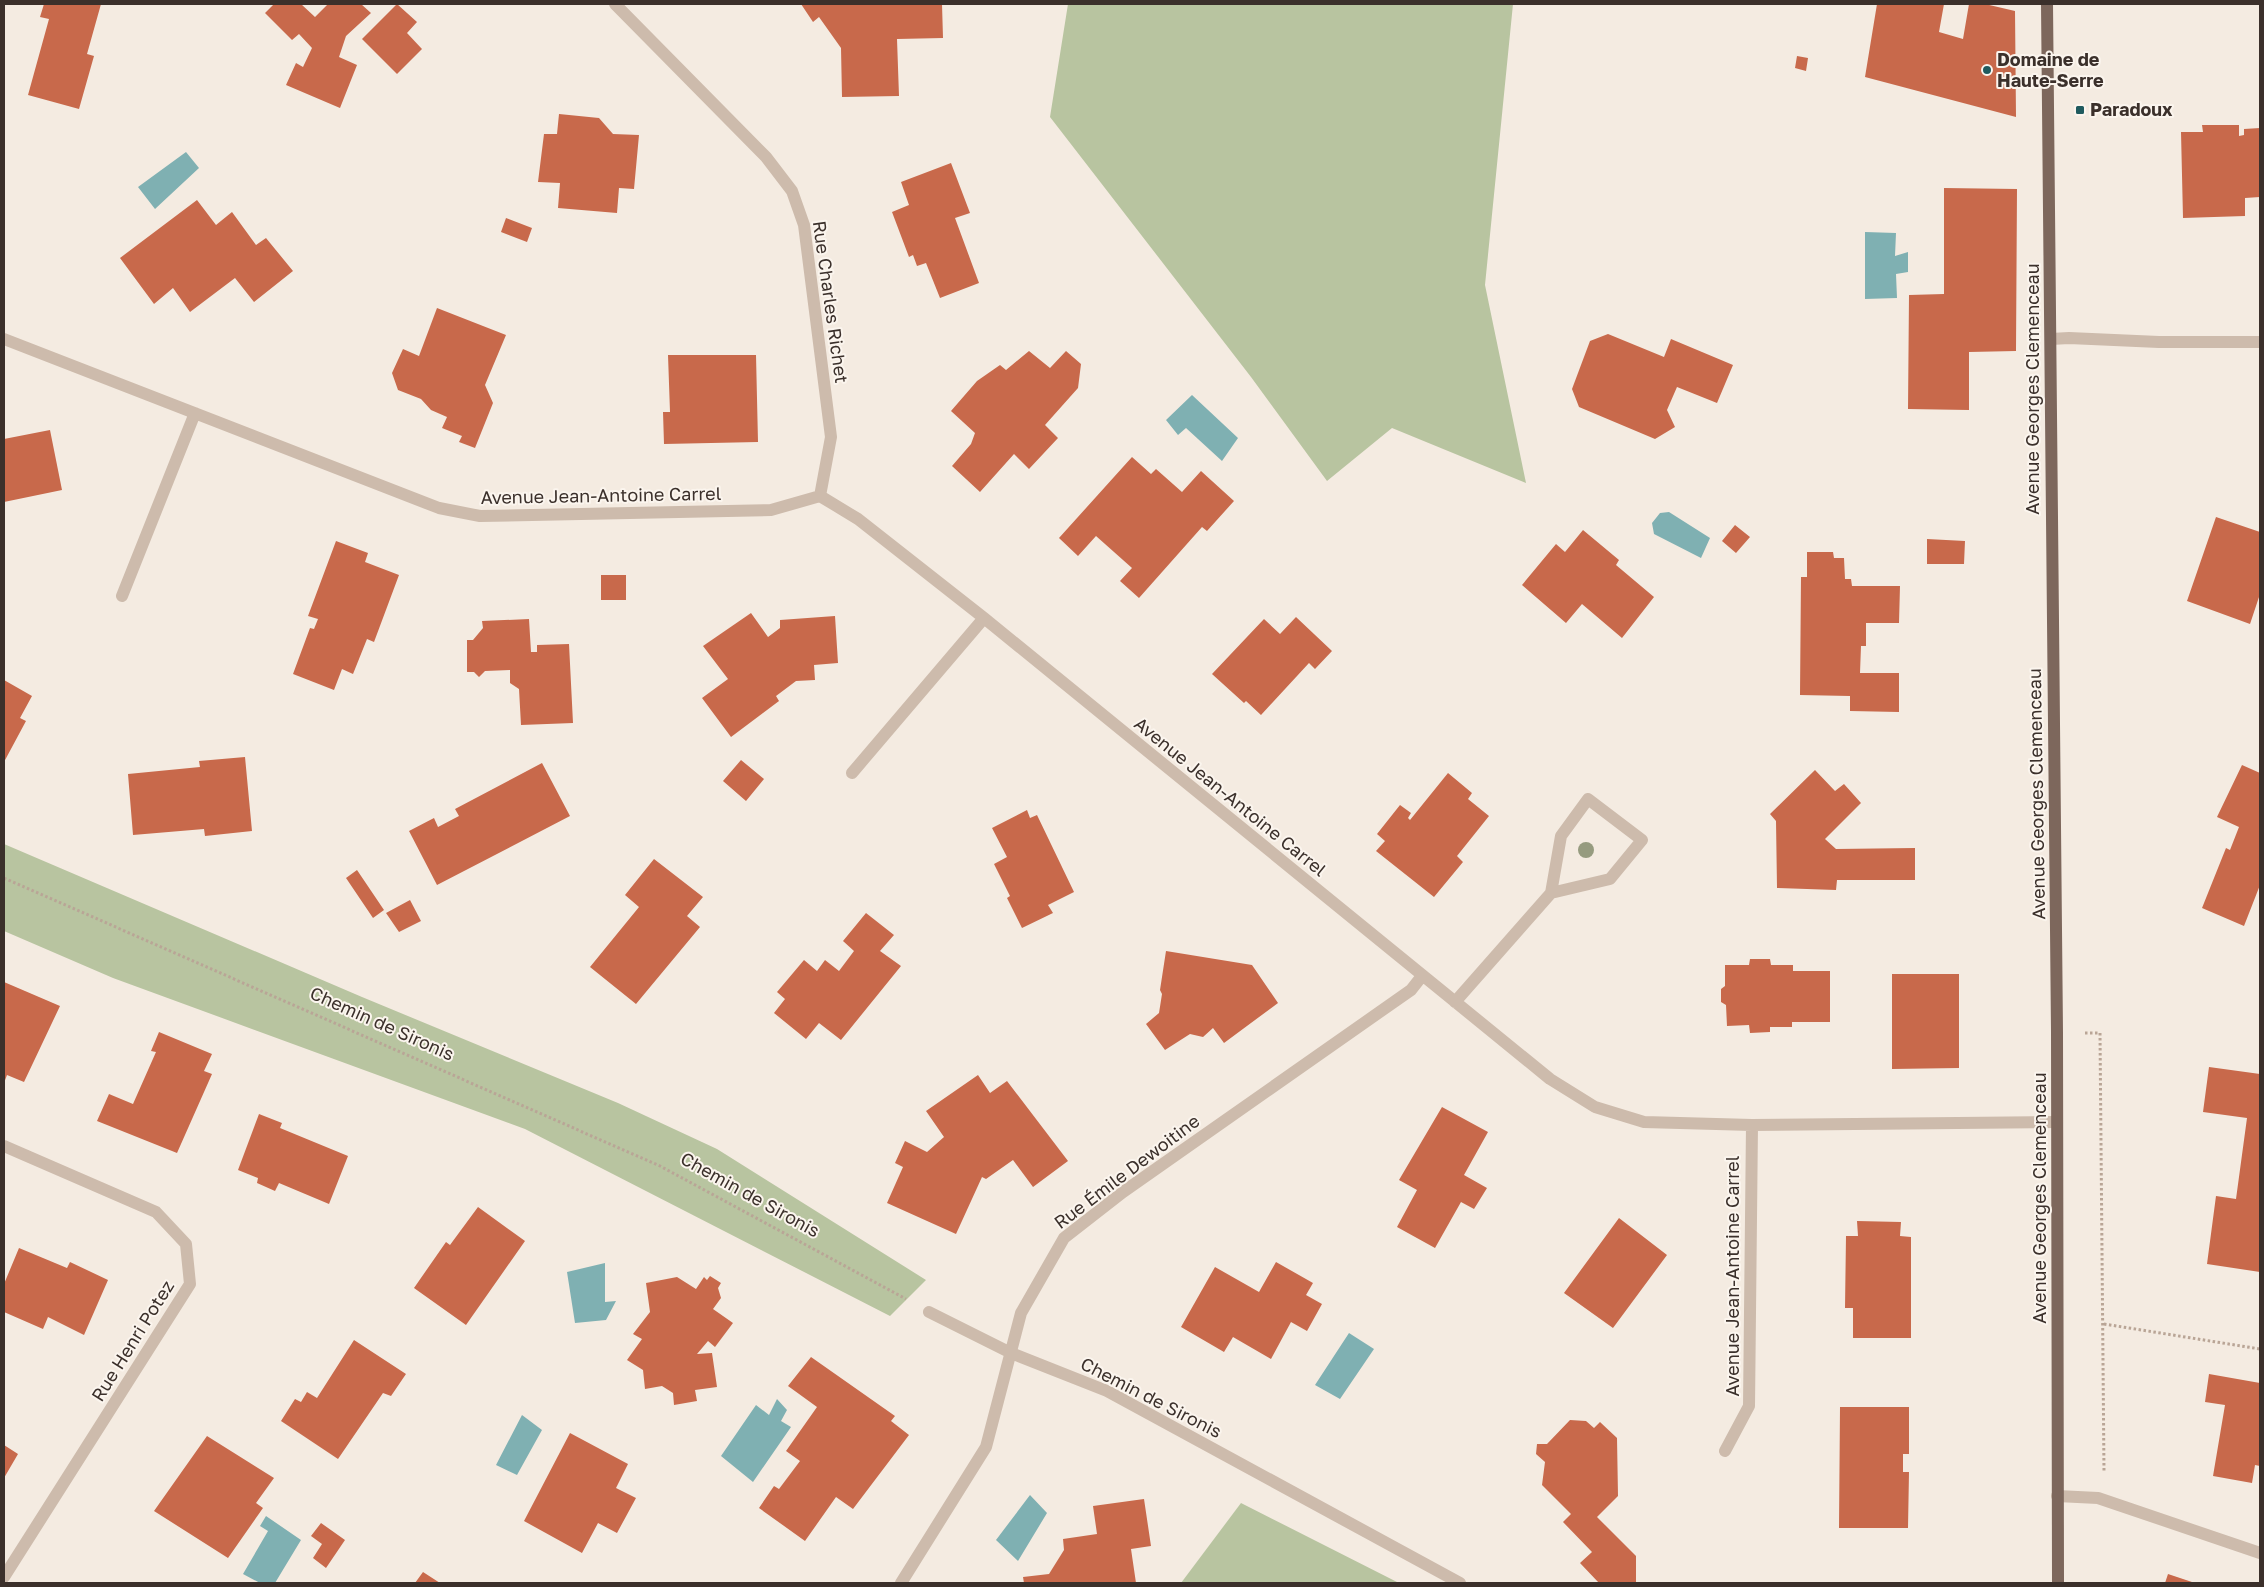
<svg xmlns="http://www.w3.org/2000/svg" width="2264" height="1587" viewBox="0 0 2264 1587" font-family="'Golos Text',sans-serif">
<rect width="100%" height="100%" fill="#f4ebe1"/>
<path fill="#b8c4a0" d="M1068,4H1513L1485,285L1526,483L1392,428L1327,481L1251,377L1050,117Z
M4,844L362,997L618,1103L717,1149L926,1280L890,1316L525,1129L113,978L4,931Z
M1241,1503L1399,1583H1181Z"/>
<path fill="#7fb0b2" d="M186,152L199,168L155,209L138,187Z
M1865,232L1896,233L1895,256L1908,252V272L1896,274L1897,298L1865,299Z
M1192,395L1238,438L1222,461L1186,428L1178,435L1166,420Z
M1669,512L1710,538L1701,558L1654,534L1652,523L1660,513Z
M605,1263V1302L616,1301L606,1320L575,1323L567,1272Z
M1349,1333L1374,1349L1340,1399L1315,1385Z
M777,1399L787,1410L781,1421L791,1427L753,1482L721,1456L756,1405L769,1415Z
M522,1415L542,1430L517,1475L496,1465Z
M1030,1495L1047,1513L1018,1561L996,1540Z
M266,1516L301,1540L275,1583H260L243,1574L268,1531L260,1526Z"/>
<path fill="#c8694b" d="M44,4H101L87,54L94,56L79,109L28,95L49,19L40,17Z
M274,4H301L315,17L328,4H361L371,13L346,36L339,57L357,65L340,108L286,85L296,63L303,67L312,48L299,34L292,40L265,13Z
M397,4L417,22L407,33L422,49L397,74L362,39Z
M801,4H942L943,38L897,39L899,96L842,97L841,48L819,17L813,22Z
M1877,4H1944L1939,32L1963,39L1969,4H1985L2015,11L2016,117L1865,77Z
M1797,56L1808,58L1806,71L1795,68Z
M559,114L599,118L613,134L639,135L634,189L619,188L617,213L558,208L560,183L538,182L544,134H557Z
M2202,125H2239V136L2244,135V129L2260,128V197L2245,198V216L2183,218L2181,132H2203Z
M951,163L970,213L955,218L979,283L940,298L926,263L917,266L913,255L909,257L892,212L909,205L901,182Z
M1944,188L2017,189L2016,351L1969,352V410L1908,409L1909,295L1944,294Z
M197,200L216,225L232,212L256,245L266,238L293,271L254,302L235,278L190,312L173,288L154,304L120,258Z
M506,218L532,228L527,242L501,232Z
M437,308L506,335L485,385L493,403L475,448L459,442L462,436L442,428L447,417L431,410L421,399L398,390L392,373L403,349L419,356Z
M1608,334L1664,357L1671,339L1733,365L1717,403L1677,387L1667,410L1675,427L1655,439L1579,407L1572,389L1590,341Z
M1029,351L1050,368L1066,351L1081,364L1078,388L1045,425L1058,438L1029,469L1014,454L980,492L952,466L971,444L975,433L951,411L977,381L1000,365L1006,370Z
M668,355H756L758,442L664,444L663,412H670Z
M50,430L62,490L4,502V439Z
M1132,457L1151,474L1156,469L1182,492L1201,471L1234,501L1207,531L1202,527L1139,598L1120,581L1132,568L1096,536L1078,556L1059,538Z
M2216,517L2260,532V594L2250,624L2187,601Z
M1735,525L1750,537L1736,553L1722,541Z
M1583,530L1619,560L1616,565L1654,597L1622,638L1582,604L1566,623L1522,585L1556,544L1565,552Z
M1927,539L1965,541L1964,564H1927Z
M336,541L368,553L365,562L399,575L374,642L367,639L353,674L342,669L334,690L293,674L310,628L314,629L318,619L308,616Z
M1807,552H1833L1834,558H1844L1845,579H1851L1852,586H1900L1899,623H1866V646H1861L1860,673H1899V712L1850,711V696L1800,695L1801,577H1807Z
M601,575H626V600H601Z
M751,613L768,637L780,628V620L835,616L838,663L814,665L815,680L796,681L776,696L779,701L731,737L702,698L728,679L703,646Z
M1296,617L1332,651L1315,669L1309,663L1261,715L1246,701L1244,703L1212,674L1264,619L1280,634Z
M529,619L531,652H537V645L569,644L573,723L521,725L519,689L510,683V670L485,671L479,677L474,672H467V640H473L483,628L482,621Z
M4,680L32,696L20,718L26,721L4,762Z
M245,757L252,831L205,836L204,829L133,835L128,774L200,767L199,761Z
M741,760L764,779L746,801L723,781Z
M542,763L570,816L437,885L409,831L434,818L438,827L459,816L455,809Z
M2242,765L2260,773V885L2244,926L2202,908L2226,848L2230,850L2239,827L2217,817Z
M1815,770L1835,791L1844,784L1861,803L1825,839L1836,849L1915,848V880H1837L1836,890L1777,888L1776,821L1770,814Z
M1448,773L1472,793L1468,799L1489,816L1457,856L1463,862L1434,897L1376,851L1385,841L1377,834L1400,805L1411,813L1408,818L1410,820Z
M1027,810L1030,818L1037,815L1074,892L1048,905L1053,913L1022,928L1007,898L1010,896L994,864L1007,857L992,828Z
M654,859L703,897L687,916L700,927L636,1004L590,967L639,907L625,895Z
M357,870L384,910L373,918L346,878Z
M410,900L421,921L399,932L386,913Z
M866,913L894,935L880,951L901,966L841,1040L819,1023L806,1039L774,1013L785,999L777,992L804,960L817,971L825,960L839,971L854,951L843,941Z
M1166,951L1252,965L1278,1003L1224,1043L1213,1028L1203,1037L1190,1034L1165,1050L1146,1024L1159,1013L1162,994L1160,990Z
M1750,959H1770L1771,965H1793V971H1830V1022H1792V1027H1770V1032L1750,1033L1749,1025L1727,1026L1726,1005L1721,1002V989L1725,986V965H1749Z
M1892,974H1959V1068L1892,1069Z
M4,982L60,1006L24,1082L7,1075L4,1083Z
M159,1032L212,1054L204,1071L212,1074L177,1153L97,1121L109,1094L133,1104L156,1052L151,1051Z
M2209,1067L2260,1074V1272L2207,1264L2216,1196L2236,1199L2247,1118L2203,1112Z
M978,1075L990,1093L1007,1081L1068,1161L1033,1187L1013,1160L986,1179L982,1177L956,1234L887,1203L903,1167L895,1163L905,1141L927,1152L944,1137L926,1111Z
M1442,1107L1488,1132L1464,1175L1487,1188L1474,1209L1461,1202L1435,1248L1397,1227L1417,1190L1399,1180Z
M259,1114L282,1123L280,1128L348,1156L329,1204L279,1183L275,1191L257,1183L258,1178L238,1170Z
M478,1207L525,1241L466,1325L414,1288L446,1242L450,1245Z
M1619,1218L1667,1255L1613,1328L1564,1293Z
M1857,1221L1901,1222L1900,1236L1911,1237V1338H1853V1308H1845L1846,1236H1858Z
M19,1248L67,1268L70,1262L108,1280L84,1335L48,1317L43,1329L4,1312V1284Z
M1276,1262L1313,1283L1306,1295L1322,1304L1307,1331L1291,1322L1271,1359L1233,1337L1224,1352L1181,1327L1215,1267L1259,1292Z
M710,1276L721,1283L718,1288L721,1298L713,1309L733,1323L715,1347L708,1341L697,1354L712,1353L717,1387L695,1390L697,1401L674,1405L673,1393L662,1386L645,1389L643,1370L627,1360L642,1339L633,1334L650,1312L646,1283L677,1277L696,1289L704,1277L707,1280Z
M354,1340L406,1374L391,1396L383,1393L338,1459L281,1421L295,1399L301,1402L307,1392L317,1398Z
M811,1357L895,1416L891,1421L909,1435L853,1509L836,1497L805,1541L759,1508L774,1486L779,1489L800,1461L786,1451L817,1407L788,1386Z
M2209,1374L2260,1383V1466L2255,1465L2252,1483L2213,1476L2225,1405L2205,1402Z
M1840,1407H1909V1454H1903V1472H1909L1908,1528H1839Z
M1570,1420L1586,1421L1594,1428L1600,1422L1617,1438L1618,1496L1597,1517L1636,1556V1583H1599L1580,1563L1592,1552L1563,1522L1571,1514L1542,1485L1545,1462L1536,1454L1537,1444H1547Z
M570,1433L628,1464L616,1488L636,1498L617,1533L598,1523L582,1553L524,1521Z
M207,1436L274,1478L256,1503L263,1508L228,1558L154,1511Z
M4,1445L18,1454L4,1478Z
M1144,1499L1151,1546L1131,1549L1136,1583H1024L1023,1577L1049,1574L1064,1550L1063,1539L1097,1534L1093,1506Z
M321,1523L345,1540L326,1568L313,1558L322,1544L311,1536Z
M423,1572L440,1583H415Z
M2168,1574L2195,1583H2165Z"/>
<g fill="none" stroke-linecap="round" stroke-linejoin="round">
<path stroke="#b9a596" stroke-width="3" stroke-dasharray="2.5 2.5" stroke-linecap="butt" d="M4,878L660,1166L906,1299
M2085,1033H2100L2104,1471
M2104,1324L2260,1349"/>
<path stroke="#cdbbac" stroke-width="12" d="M615,4L766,157L792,191L804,225L831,437L820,496
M4,339L439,508L480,516L771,510L820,496L858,519L984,618L1550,1079L1595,1107L1644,1122L1752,1125L2057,1122
M2051,339L2069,338L2159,342H2260
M122,596L195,413
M852,773L984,618
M1455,1002L1551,893L1561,836L1588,799L1642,840L1610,879L1551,893
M4,1146L156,1212L186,1244L190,1284L4,1577
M929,1312L1011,1353L1107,1391L1460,1583
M1725,1451L1749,1406L1752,1125
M2057,1496L2098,1498L2260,1553
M901,1583L986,1447L1021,1313L1064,1238L1123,1192L1411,990L1422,976"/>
<path stroke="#7d675c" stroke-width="12" d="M2047,4L2057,1032L2058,1583"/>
</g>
<circle fill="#969b7f" cx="1586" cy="850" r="8"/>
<g fill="#1f5a5e" stroke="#fbf5ee" stroke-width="2">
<circle cx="1987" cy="70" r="5"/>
<rect x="2075" y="105" width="10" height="10" rx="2.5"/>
</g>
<g text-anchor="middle" stroke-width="4" stroke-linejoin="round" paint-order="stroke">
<g font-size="18" font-weight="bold" fill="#3b302b" stroke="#fbf5ee" text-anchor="start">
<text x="1997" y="66">Domaine de<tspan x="1997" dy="21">Haute-Serre</tspan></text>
<text x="2090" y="116">Paradoux</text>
</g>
<g font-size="18" fill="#3b302b" stroke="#fbf5ee">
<text transform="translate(830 302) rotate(82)" y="6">Rue Charles Richet</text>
<text transform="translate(2033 389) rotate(-90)" y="6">Avenue Georges Clemenceau</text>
<text transform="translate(601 496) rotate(-1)" y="6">Avenue Jean-Antoine Carrel</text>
<text transform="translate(2037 794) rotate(-91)" y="6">Avenue Georges Clemenceau</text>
<text transform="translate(1230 797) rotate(39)" y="6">Avenue Jean-Antoine Carrel</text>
<text transform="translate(382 1024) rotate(24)" y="6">Chemin de Sironis</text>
<text transform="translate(1127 1172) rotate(-37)" y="6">Rue Émile Dewoitine</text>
<text transform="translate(750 1195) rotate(29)" y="6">Chemin de Sironis</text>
<text transform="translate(2040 1198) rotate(-90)" y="6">Avenue Georges Clemenceau</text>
<text transform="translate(1733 1276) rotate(-90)" y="6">Avenue Jean-Antoine Carrel</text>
<text transform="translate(133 1341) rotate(-58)" y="6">Rue Henri Potez</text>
<text transform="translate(1151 1398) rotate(27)" y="6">Chemin de Sironis</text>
</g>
</g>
<rect width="2264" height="1587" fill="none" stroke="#3b302b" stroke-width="10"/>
</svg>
